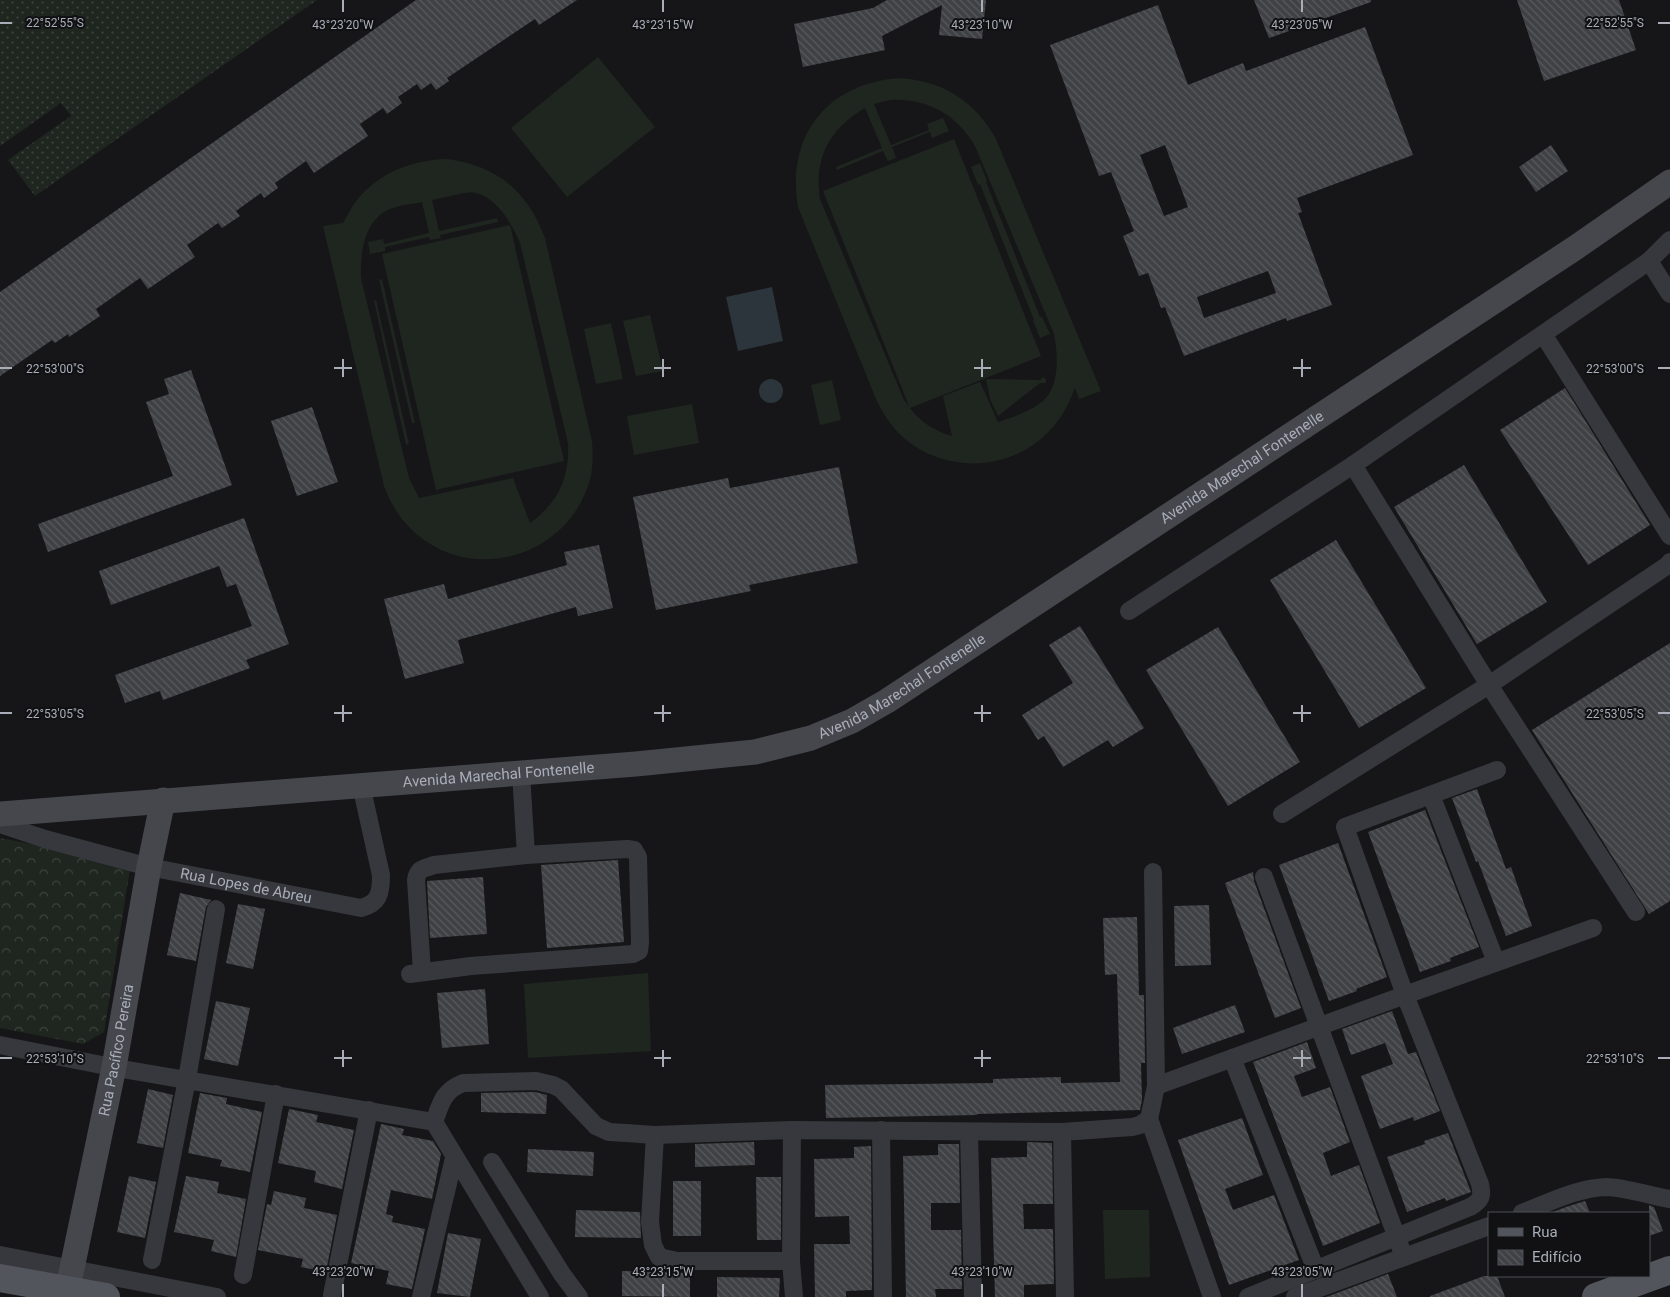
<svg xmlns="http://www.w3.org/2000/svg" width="1670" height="1297" viewBox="0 0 1670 1297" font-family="Roboto,sans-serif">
<defs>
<pattern id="grass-dots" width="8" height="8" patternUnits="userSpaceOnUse" patternTransform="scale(1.25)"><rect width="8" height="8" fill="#1e261f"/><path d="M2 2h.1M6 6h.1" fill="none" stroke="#3c433d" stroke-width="1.8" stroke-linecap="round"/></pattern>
<pattern id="forest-crowns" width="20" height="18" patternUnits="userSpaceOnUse" patternTransform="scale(1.25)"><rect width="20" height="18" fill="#1e261f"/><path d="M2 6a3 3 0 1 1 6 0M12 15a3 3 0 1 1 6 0" fill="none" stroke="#3c433d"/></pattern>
<pattern id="building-back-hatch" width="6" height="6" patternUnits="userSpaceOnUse" patternTransform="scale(1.25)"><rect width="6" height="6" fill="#404145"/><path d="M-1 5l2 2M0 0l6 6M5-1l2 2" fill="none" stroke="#595a5e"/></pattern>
</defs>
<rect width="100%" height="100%" fill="#161618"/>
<path fill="url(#grass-dots)" d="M0,0H317L35,196L8,160L71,116L61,103L0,146Z"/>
<path fill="url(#forest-crowns)" d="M0,838L131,863L104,1032L83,1044L0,1028Z"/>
<path fill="#1e261f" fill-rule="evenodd" d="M598,57L655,127L567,197L511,128Z
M900,78C943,81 975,101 996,139L1101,391L1079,399L1075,388C1070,400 1065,412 1057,422C1021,470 951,477 905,439C892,428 883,414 876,399L798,207C786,136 827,83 900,78ZM890,100C927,98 956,114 975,146L1054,334C1058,353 1060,387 1043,401C1031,411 1013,417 998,422L980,382L943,396L952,436C936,432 919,421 910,408L1041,356L954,139L823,191L909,406L904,400L820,199C814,158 829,129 865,108L882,148L836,167L837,170L883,151L888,161L896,158L892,147L930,132L932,138L949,131L943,118L927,124L929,130L891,145L874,104Z
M447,159C497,166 527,190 545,238L592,441C593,453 593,464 591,476C571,557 470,588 410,528C398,516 390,502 384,486L323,226L343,223C349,213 354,202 362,194C385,170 415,160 447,159ZM464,193C467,193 472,192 476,193C496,197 513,225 520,243L568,443C570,477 558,503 530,523L513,478L419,498L409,478L361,278C360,253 364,220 390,209C400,205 412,204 422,202L429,233L384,244L383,239L368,242L370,254L385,251V247L429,237L430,240L441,238L440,235L498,222L497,218L439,231L432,200Z
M980,163L987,181L986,182L1040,317H1042L1050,334L1040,338L1033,321L1034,320L980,184L978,185L971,167Z
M510,225L564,461L436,490L382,254Z
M382,279L415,423H412L379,280Z
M376,300L409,444L406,445L374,301Z
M650,315L663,371L636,376L623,321Z
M611,323L623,379L596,384L584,329Z
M1043,377L1046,379V383H1040L998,416L990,399L986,379L1040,380Z
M832,380L841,420L820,425L811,385Z
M692,404L699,443L634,455L627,416Z
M648,973L651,1051L528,1058L524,984Z
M1103,1210H1149L1150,1277L1105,1279Z"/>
<path fill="#2c353c" d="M772,287L783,341L738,351L726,297Z
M759 391a12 12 0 1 1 24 0a12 12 0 1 1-24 0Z"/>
<path fill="url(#building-back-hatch)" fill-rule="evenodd" d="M416,0H577L539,25L535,19L447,78L449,81L436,90L431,83L421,90L417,84L398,97L402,103L387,114L383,108L360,124L368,136L314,173L306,161L275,183L278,188L264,198L261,193L236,211L240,216L222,228L218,223L187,245L195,257L148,289L140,278L96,309L100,316L69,337L68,334L55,343L52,340L0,376V292Z
M887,0H986L982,39L939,35L942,5L882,36L885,50L803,67L794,24L873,8Z
M1254,0H1371V2L1269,38Z
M1517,0H1619L1636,50L1544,81Z
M1158,5L1188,85L1243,63L1246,71L1365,27L1413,155L1297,198L1302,212L1298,213L1332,305L1287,321L1286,318L1184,356L1165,307L1161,308L1148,273L1139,276L1123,236L1134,231L1111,172L1099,176L1050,45ZM1165,145L1188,207L1164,216L1140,155ZM1268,271L1276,293L1204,318L1197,297Z
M1551,145L1568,171L1536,192L1519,167Z
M191,370L232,485L48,552L38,524L173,476L146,402L169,394L164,379Z
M1565,388L1650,525L1588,565L1500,430Z
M312,407L338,482L297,496L271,421Z
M1464,465L1547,602L1477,644L1394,507Z
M839,467L858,563L749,585L751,591L656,610L633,497L728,478L730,488Z
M244,518L289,644L246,660L250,668L163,700L160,691L125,703L115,675L252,626L236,584L227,587L219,566L111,605L99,571Z
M1336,540L1426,688L1359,728L1270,580Z
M599,545L613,608L578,616L576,607L458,640L464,663L405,679L384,599L444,584L448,599L567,565L564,552Z
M1080,626L1144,728L1113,747L1108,740L1063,767L1044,736L1038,740L1022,715L1073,683L1049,645Z
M1218,627L1300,762L1228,806L1146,670Z
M1670,643V901L1649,914L1532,730Z
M1477,789L1506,869L1511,867L1532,926L1506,936L1478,861L1476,862L1452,798Z
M1425,810L1479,947L1450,958L1451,961L1420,972L1368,832Z
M1338,843L1387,977L1356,989L1357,991L1329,1001L1279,865Z
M618,860L624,942L547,948L541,865Z
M1253,872L1254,881L1301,1008L1275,1018L1225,883Z
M483,877L487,934L430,938L427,881Z
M180,893L211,900L206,907L196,961L167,955Z
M238,904L265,909L253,969L226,963Z
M1209,905L1211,965L1175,966L1174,906Z
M1137,917L1139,995H1144L1145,1063H1141L1142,1100L1140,1110L977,1114V1115L826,1118L825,1085L993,1083V1079L1061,1077V1083L1120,1082L1117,974L1105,975L1103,918Z
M485,989L489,1044L442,1048L437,993Z
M216,1001L250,1008L238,1066L204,1059Z
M1235,1005L1245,1032L1182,1054L1173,1028Z
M1392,1011L1408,1054L1416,1052L1440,1111L1414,1121L1413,1117L1380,1129L1361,1076L1393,1064L1385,1043L1351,1055L1342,1029Z
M1307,1042L1316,1068L1294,1076L1302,1097L1330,1087L1350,1142L1323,1153L1331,1176L1359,1165L1380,1223L1323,1246L1253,1062Z
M148,1089L173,1095L163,1148L137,1143Z
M535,1092L547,1095L546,1114L481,1112V1093Z
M200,1093L227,1098L226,1104L262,1112L250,1172L220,1166L222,1160L188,1153Z
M289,1109L318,1115L316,1122L354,1130L342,1189L314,1182L316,1171L278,1163Z
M1242,1118L1263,1175L1225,1189L1233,1210L1274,1195L1299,1260L1229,1285L1178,1140Z
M381,1124L404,1129L402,1135L433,1141L441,1154L432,1199L391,1190L386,1214L393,1216L392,1222L425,1229L412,1289L386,1284L389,1271L351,1263Z
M1448,1133L1471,1192L1446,1201L1445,1198L1407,1212L1387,1157L1425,1144L1424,1141Z
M754,1142L755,1165L695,1167V1144Z
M1027,1142L1052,1143L1053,1204H1023L1024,1229H1053L1054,1284L1024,1285V1297H995L991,1158L1027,1157Z
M938,1144H959L960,1203H931V1230H961L962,1289H935L936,1297H906L903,1156L938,1155Z
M871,1146L872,1290L846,1291V1297H815L814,1244H850L849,1216L815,1217L814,1159L854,1158V1147Z
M528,1149L594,1152L593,1176L527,1172Z
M129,1176L156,1182L145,1238L117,1232Z
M186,1176L219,1182L217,1193L246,1199L236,1257L211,1251L214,1240L174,1232Z
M756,1177H781V1240H757Z
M673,1181H701V1236H673Z
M274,1191L306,1198L304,1208L337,1215L326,1272L301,1267L303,1259L258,1250L267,1204L271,1205Z
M1585,1201L1590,1213H1550L1566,1207Z
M1649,1205L1654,1207L1663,1231L1649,1236Z
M576,1210L640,1212L641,1238L575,1237Z
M448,1233L481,1239L470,1297L437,1293Z
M622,1271L690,1273V1297L622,1296Z
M1388,1274L1397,1297H1326Z
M1484,1276H1497L1505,1297H1430V1296Z
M717,1277L780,1278L779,1297H717Z"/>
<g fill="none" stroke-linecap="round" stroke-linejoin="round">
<g stroke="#37383d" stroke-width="18">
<path d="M1649,261L1670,294"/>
<path d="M1543,334L1670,536"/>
<path d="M1353,465L1489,685L1636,912"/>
<path d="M1129,611L1353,465L1649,261L1670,240"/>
<path d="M521,773L526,855"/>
<path d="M1431,795L1496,962"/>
<path d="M1282,814L1489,685L1668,565L1670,562"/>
<path id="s1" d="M0,824L45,839L149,867L361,908C379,903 381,894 381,875L361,785"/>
<path d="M1264,877L1404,1257"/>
<path d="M410,974L471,966L633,954L639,951L640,943L638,857L634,850L627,849L526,855L434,865C423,869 418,868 416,880L422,972"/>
<path d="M0,1045L122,1069L434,1122L540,1297"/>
<path d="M1232,1058L1316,1270"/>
<path d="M1156,1086L1405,995L1593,928"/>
<path d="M1149,1119L1212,1297"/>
<path d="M434,1122C441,1103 443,1091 463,1083L536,1081L553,1085L561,1089L596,1126L609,1132L626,1133L655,1135L792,1130L1062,1132L1132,1127L1140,1125L1149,1119L1156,1086L1153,872"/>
<path d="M792,1130L791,1261L794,1297"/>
<path d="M881,1130L883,1297"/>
<path d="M969,1132L973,1297"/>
<path d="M1062,1132L1065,1297"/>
<path d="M655,1135L650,1222L653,1245L659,1257L677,1261H791"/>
<path d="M492,1162L562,1274L579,1297"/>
<path d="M1522,1213C1548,1203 1577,1188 1606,1187C1623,1187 1652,1196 1670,1199"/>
<path d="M0,1255L217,1297"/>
<path d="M152,1260L187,1079L216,909"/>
<path d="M243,1275L276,1094"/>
<path d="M332,1295L369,1110"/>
<path d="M421,1297L454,1158"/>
<path d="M1248,1297L1470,1207C1481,1201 1483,1196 1480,1184L1405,995L1345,827L1497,770"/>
<path d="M1295,1297L1489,1226"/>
</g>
<g stroke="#45474d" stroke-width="25">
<path id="s2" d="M0,814L636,764L755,752L811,738L852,721L887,701L1575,248L1670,182"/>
<path id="s3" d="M66,1297L114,1067L149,867L163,800"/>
</g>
<path stroke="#53555c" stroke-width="28" d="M0,1278L106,1297
M1596,1297L1670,1270"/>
</g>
<path fill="none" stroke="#a8adb8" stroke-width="2" d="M343,0V12M663,0V12M982,0V12M1302,0V12M0,23H12M1658,23H1670M343,359V377M663,359V377M982,359V377M1302,359V377M0,368H12M334,368H352M654,368H671M974,368H991M1293,368H1311M1658,368H1670M343,705V722M663,705V722M982,705V722M1302,705V722M0,713H12M334,713H352M654,713H671M974,713H991M1293,713H1311M1658,713H1670M343,1050V1067M663,1050V1067M982,1050V1067M1302,1050V1067M0,1058H12M334,1058H352M654,1058H671M974,1058H991M1293,1058H1311M1658,1058H1670M343,1284V1297M663,1284V1297M982,1284V1297M1302,1284V1297"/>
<g text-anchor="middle" stroke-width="4" stroke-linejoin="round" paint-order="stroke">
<g font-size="15" fill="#a8adb8" stroke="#111113">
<text dy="5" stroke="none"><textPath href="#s2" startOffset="1325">Avenida Marechal Fontenelle</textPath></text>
<text dy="5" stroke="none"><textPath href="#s2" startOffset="920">Avenida Marechal Fontenelle</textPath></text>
<text dy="5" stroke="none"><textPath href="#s2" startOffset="500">Avenida Marechal Fontenelle</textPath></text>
<text dy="5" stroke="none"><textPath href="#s1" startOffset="254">Rua Lopes de Abreu</textPath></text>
<text dy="5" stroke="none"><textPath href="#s3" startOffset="252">Rua Pacífico Pereira</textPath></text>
</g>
</g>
<g font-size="12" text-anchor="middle" fill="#a8adb8" stroke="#111113" stroke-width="4" stroke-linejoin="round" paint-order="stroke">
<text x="55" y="27">22°52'55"S</text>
<text x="1615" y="27">22°52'55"S</text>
<text x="343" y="29">43°23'20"W</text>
<text x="663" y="29">43°23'15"W</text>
<text x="982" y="29">43°23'10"W</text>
<text x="1302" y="29">43°23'05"W</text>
<text x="55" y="373">22°53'00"S</text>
<text x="1615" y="373">22°53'00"S</text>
<text x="55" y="718">22°53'05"S</text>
<text x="1615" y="718">22°53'05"S</text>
<text x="55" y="1063">22°53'10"S</text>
<text x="1615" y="1063">22°53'10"S</text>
<text x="343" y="1276">43°23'20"W</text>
<text x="663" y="1276">43°23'15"W</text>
<text x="982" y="1276">43°23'10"W</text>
<text x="1302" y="1276">43°23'05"W</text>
</g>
<rect x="1488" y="1212" width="162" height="65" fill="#111113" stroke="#4d4f55"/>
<rect x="1498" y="1228" width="25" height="8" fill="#53555c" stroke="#4d4f55"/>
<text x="1532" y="1237" font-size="15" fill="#a8adb8">Rua</text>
<rect x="1498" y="1250" width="25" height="15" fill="url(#building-back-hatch)" stroke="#4d4f55"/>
<text x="1532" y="1262" font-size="15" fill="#a8adb8">Edifício</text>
</svg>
